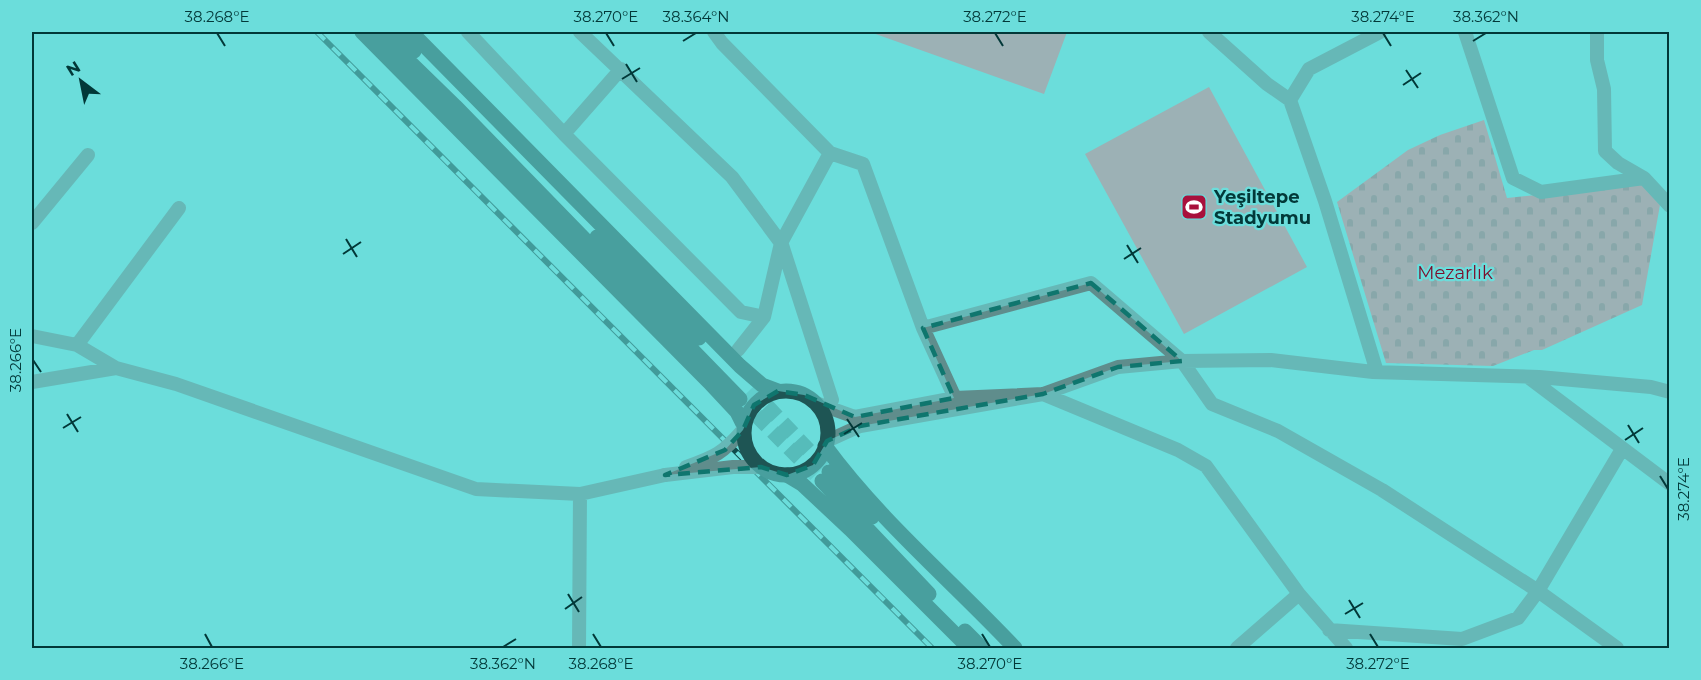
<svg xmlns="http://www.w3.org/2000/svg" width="1701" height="680" viewBox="0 0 1701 680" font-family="Montserrat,sans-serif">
<defs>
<pattern id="cemetery-stones" width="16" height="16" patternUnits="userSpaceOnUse" patternTransform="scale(1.5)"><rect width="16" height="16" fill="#d77d87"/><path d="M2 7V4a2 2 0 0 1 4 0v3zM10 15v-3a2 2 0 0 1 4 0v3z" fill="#ac676f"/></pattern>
</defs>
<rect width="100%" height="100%" fill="#6bdddb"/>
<path fill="url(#cemetery-stones)" d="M1484,120L1507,198L1641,184L1660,205L1642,305L1542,350H1534L1493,366L1386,363L1337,202L1408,150L1440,135Z"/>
<path fill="#d77d87" d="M870,32H1067L1044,94Z
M1209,87L1307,267L1184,334L1085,154Z"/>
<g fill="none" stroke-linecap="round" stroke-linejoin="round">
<path stroke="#56bcba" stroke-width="15" stroke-dasharray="15 8" stroke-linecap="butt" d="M751,389L829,472
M740,399L822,481"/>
<path stroke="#5f8d8c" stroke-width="14" d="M468,32L564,134L741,312L764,317L781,243
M580,32L732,177L781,243L830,153L722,43L714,32
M1209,32L1267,84L1290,100
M1465,32L1513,178L1541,192L1644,178L1670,206
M1597,32V60L1604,89L1605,151L1618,163L1644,178
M564,134L621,69
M830,153L863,164L923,328L955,398
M32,223L88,155
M782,245L832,400
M923,328L1091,283L1182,361L1212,404L1278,431L1382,490L1538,591L1617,648
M32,336L77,345L116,368
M77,345L179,208
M738,350L764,317
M1377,372L1325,201L1290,100L1309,69L1380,32
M1528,377L1670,484
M32,382L116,368L176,384L476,489L580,494L665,475
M1043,394L1118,367L1182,361L1271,360L1373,372L1539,377L1651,387L1670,392
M1043,394L1178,450L1206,466L1299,594L1346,648
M816,403L855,417L955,398L1043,394L860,426L827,441
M1329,630L1462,639L1518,618L1538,591L1622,449
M579,648L580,494
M1237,648L1299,594"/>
<path stroke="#1e5554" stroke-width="15" d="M362,32L709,382L737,412L744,426
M379,32L455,106L740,399
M394,32L414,51
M411,32L740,366L762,385L778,391
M597,237L699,338
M825,446C880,521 952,581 1015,648
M829,472L872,517
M787,475L802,484L850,529L969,648
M822,481L929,594
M965,631L982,648"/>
<g stroke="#0f4c4c" stroke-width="6">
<path id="rail" d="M317,32L932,648"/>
</g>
<use href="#rail" stroke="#6bdddb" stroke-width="4" stroke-dasharray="11" stroke-linecap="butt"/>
<path stroke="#5f8d8c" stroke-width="14" d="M686,467C715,457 723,453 743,430
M665,475L733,467H761"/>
<path stroke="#1e5554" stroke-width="15" d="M744 433a42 42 0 1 1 84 0a42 42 0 1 1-84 0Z"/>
</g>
<path d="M0 0H1701V680H0ZM1091,283L1182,361L1118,367L1043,394L860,426L827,441L813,465L787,475L761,467L665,475L725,450L743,430L754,405L778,391L804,395L855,417L954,398L923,328Z" fill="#6bdddb" fill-opacity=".55" fill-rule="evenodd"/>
<path fill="none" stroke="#0f766e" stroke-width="4.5" stroke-dasharray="12 8" stroke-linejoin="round" d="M1091,283L1182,361L1118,367L1043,394L860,426L827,441L813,465L787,475L761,467L665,475L725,450L743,430L754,405L778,391L804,395L855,417L954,398L923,328Z"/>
<path fill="none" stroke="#023838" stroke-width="2" d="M217,33L225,46M606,33L614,46M995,33L1003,46M1383,33L1391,46M683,41L696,33M1473,41L1486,33M626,64L637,82M1406,70L1418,88M622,79L640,68M1403,85L1421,73M346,239L357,257M1127,245L1138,263M343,254L361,242M1124,259L1141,248M33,360L41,372M67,414L78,432M847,419L859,437M1628,425L1639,443M63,428L81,417M844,434L862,423M1625,440L1643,428M1660,476L1668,489M568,594L579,612M1349,600L1360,618M565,609L582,597M1345,614L1363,603M205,634L212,647M593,634L601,647M982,634L990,647M1370,634L1378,647M503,647L516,639"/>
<defs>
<g id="stadium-square" transform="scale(1.35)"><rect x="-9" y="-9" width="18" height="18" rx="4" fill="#a8103c" stroke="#6bdddb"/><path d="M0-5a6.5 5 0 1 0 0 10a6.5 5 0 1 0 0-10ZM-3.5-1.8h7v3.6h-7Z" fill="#fff"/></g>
</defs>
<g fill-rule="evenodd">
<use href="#stadium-square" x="1194" y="207"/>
</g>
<g text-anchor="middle" stroke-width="4.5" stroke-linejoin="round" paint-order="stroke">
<g font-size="18" font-weight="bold" fill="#023838" stroke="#6bdddb" text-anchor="start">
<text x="1214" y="203">Yeşiltepe<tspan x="1214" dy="21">Stadyumu</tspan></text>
</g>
<g font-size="18" fill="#7c0d2b" stroke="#6bdddb">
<text x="1455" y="279">Mezarlık</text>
</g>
</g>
<rect width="1701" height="680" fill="none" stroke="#6bdddb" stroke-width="66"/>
<g transform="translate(81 81) rotate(328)" stroke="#6bdddb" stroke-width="4.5" paint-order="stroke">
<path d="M0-4.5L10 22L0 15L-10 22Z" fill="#023838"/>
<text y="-9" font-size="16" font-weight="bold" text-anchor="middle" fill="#023838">N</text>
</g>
<rect x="33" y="33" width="1635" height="614" fill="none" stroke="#023838" stroke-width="2"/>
<g font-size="15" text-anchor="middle" fill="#023838">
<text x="217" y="22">38.268°E</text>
<text x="606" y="22">38.270°E</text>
<text x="696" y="22">38.364°N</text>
<text x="995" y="22">38.272°E</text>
<text x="1383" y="22">38.274°E</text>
<text x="1486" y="22">38.362°N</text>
<text transform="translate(16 360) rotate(-90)" y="5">38.266°E</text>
<text transform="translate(1684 489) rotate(-90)" y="5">38.274°E</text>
<text x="212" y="669">38.266°E</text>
<text x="503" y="669">38.362°N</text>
<text x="601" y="669">38.268°E</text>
<text x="990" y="669">38.270°E</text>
<text x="1378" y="669">38.272°E</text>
</g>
</svg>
